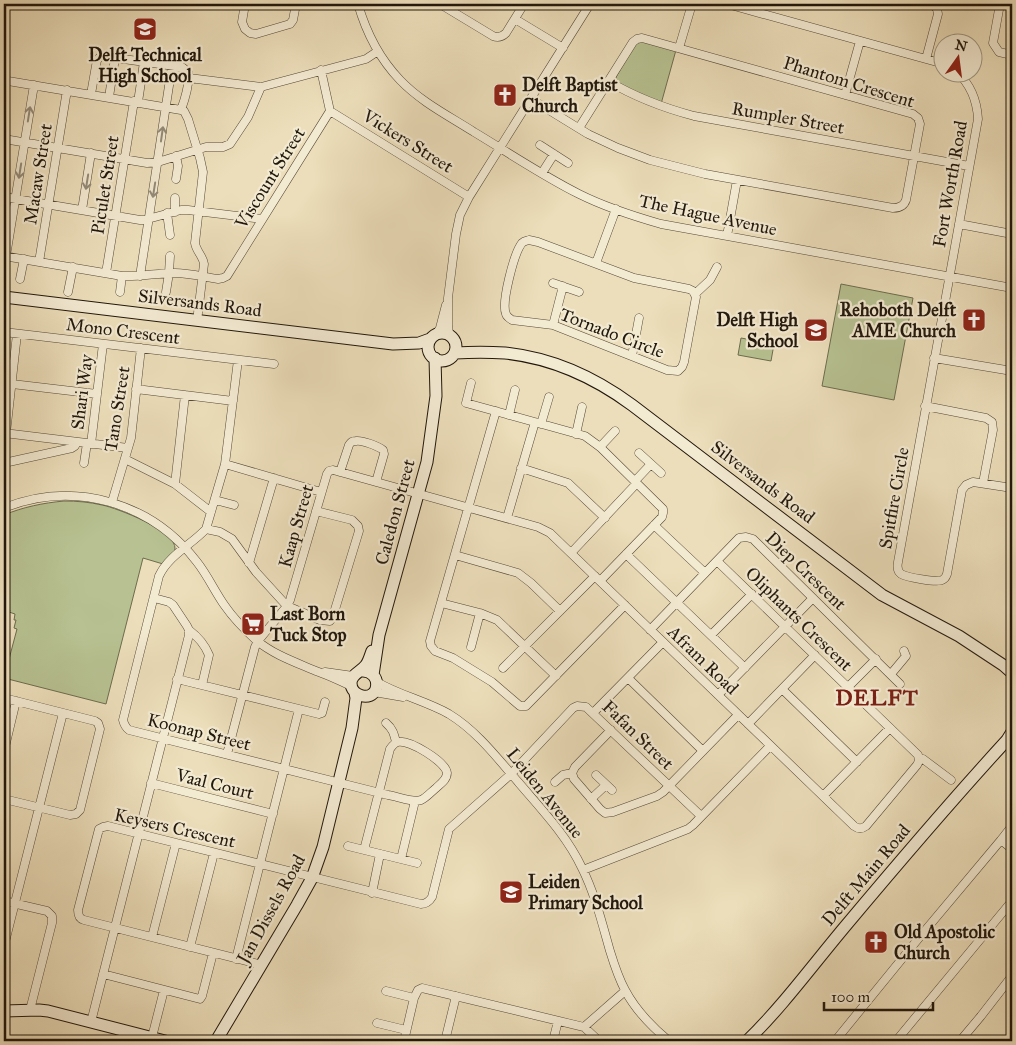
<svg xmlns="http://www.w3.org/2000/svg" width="1016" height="1045" viewBox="0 0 1016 1045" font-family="'IM FELL Great Primer',serif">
<rect width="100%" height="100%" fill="#ecdeba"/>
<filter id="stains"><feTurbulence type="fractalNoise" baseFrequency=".004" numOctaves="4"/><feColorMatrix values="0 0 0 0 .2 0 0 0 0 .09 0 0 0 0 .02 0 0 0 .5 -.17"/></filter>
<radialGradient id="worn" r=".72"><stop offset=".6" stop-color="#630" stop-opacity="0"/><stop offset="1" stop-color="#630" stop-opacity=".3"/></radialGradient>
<path fill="#b7c191" stroke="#6c6c4e" d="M643,41L676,50L661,104L618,84L616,77L635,44Z
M841,284L913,298L894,400L822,386Z
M741,338L774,344L771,361L738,355Z
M64,501C77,501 89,502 102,505C117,508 177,531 175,549C174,555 167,560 163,564L143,558L106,704L4,678L17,629L14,628L16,620H14L15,614L9,612L10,610L4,608V515C23,507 43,503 64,501Z"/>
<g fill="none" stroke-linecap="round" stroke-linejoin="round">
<g stroke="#544938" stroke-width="9">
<path id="street" d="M245,4L242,22L245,29L250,33L256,34L290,24L293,20L296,4
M358,4C366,32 379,58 400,80C421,102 449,116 474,132C509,153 543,176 579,194C605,207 633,216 661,224L1012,288
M440,4L493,36C498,38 502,37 506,33L524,4
M727,4L944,64
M1000,4L993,43L999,52L1012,55
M515,19L563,48
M679,48L692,4
M926,59L938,14L937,9L932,4
M957,72C971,85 977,100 978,119L898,562C897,567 897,571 901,574C906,577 937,583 942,580C945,579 946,577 947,574L962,490L966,485L973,482L1012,488
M189,78L261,87L366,59L378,51
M4,81H8L181,110
M608,81C635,97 664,108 694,116L969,166
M91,94L97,60L101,56L182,67L188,72C190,83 185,99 181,110
M845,95L860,41
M109,97L115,58
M531,99L588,134L618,148L650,160L705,174L893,208C899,208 904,206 906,200L920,124L918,118L913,114L642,38L637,39L633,42L579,128
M138,102L144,62
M181,110L184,111L188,119L200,158L203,172L195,243C196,251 203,256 204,264L197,321
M330,111L469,197
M4,139L147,163L158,162L206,147H223L230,144L248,117L261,87
M540,145L568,163
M176,156L178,166L176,179
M542,173L554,154
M4,197L140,220H144L181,210H188L262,219
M82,210L91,153
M175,212V198
M167,213L170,235
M959,224L1012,234
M1010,234L1012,220
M727,236L737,180
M529,240L538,242L634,278L689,289L693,291L696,297L684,362L682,367L678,371L667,370L553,325L512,320C509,318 507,317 506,314C501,303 514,253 522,243C524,241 525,241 529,240Z
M4,256L122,276C140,277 157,273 175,273C189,273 204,277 218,279L223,278L227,276L330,111L321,70
M6,256L34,85
M39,262L67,90
M596,263L616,209
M106,273L134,101
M140,276L172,66
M20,279L24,259
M553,283L579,292
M68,292L73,267
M120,292L122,276
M166,292L169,273L170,256
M695,294L710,280L717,267
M553,325L563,286
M4,332L274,364
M437,333L440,328L446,305
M449,334L448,325V298L456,234L460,215L469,197L590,4
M632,356L639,318
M934,358L1012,371
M238,360L225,464L206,529C191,545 169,555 159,576L123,720C124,724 125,727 129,730C215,751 301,774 388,795C396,796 414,803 421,800C426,798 431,792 436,788C440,784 447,780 447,773C446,762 409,739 398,742C394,743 392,746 390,749L364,850
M471,383L466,403L585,436L600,447L663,509V513L662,517L600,581
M12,384L97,394
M136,389L233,401
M925,406L986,418L992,422L993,430L983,483
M496,411L430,641L431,646L435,651L453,658L492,682L520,706H526L625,605
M509,415L515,390
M541,424L549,397
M4,433L128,448
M6,433L17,334
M576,434L582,407
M91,444L103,344
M600,447L615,431
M639,453L661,473
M125,459L175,484L211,512
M4,463L72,448L75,446L76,442
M84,463L87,443
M225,464L321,492
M521,468L568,483L605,518
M340,472L349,445C351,442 352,441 356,441C362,440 378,446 383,450L384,454L376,482
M635,481L651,464
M175,484L185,395
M215,500L234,505
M112,502L131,438L141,348
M4,508C74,480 151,502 197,562C208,576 215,592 225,606C234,619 245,630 256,640C274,655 295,662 316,671C328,675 340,681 351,686
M507,518L535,422
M654,525L705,573
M206,529L220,532L232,539L256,572L287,606L320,620L330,621L333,616L359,531L358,526L352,520L316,511
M571,553L637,483
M626,554L745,668
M455,555L518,573L531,583L560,611
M249,563L274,478
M441,603L480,613L497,620L556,676
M189,630C197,636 205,645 209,655L202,685
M650,630L739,538L746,537L753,539L900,684
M711,635L752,594
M471,647L480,613
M503,668L595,576
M325,672L353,676
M891,674L906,656L904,651
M628,678L703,751
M177,679L319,714L322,713L325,702
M377,682C399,695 426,701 449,714C477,731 498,759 519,783C542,810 567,836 582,868C595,894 602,923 610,951C614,964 618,977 625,990C635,1009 652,1027 669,1041
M848,687L876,659
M782,689L857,762
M374,692L403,697
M718,695L813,598
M4,698L95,721L98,723L100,729L80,810L76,814L70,815L4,799
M593,713L663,642
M386,723C393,729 394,734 396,742
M748,724L815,655
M611,730L575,767L572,773L574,779L600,809L605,813L613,812L657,796L663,792L738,715
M4,751L16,701
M227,754L255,647L258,641L287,606L290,600L327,474L329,471L333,470L538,527L550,533L854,826C858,829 862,829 866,826L917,765L919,761L918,755L717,561
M919,758L923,759L951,780
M596,775L612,790
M555,782L563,775L572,773
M151,783L273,814
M823,796L890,728
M591,799L606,785
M1001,840L1012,826
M348,846L417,863
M401,859L415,801
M583,870L688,829L693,825L770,746
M372,893L380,854
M4,901L47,911L52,916V923L30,1010
M152,937L176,843
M4,946L63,713
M190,947L214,853
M236,959L299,709
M262,965L84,920C80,919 78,915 78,910L99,829L103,827L108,826L421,904C426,904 429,902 432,897L449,829L511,774L573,708L577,706L586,707L701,816
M103,974L200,999L202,996L213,953
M386,991L414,998
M91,1022L189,635V630L187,626L173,605L169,602L154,598
M377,1023L406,1030
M584,1027L599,1041
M151,1041L164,990
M404,1041L414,998L418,990L422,988L584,1027L625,991
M445,1041L456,996
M553,1041L558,1021
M835,1041L923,933L1001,840L1012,849
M896,1041L1012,901
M960,1041L981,1016L1012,976"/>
</g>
<g stroke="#21170c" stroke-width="13">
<path id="secondary" d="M4,297L393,344L419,343L430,339
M428 347a14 14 0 1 1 28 0a14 14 0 1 1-28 0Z
M455,353C472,352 489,352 505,353C553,358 594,377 632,405L882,595L959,636L1003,665L1012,673
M361,671C371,670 379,678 376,689C371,702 351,696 351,683C351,674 361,672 366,665C369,661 370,656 372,651
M373,675L379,635L427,462L436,396L435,358
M4,1011L39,1010L48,1011L165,1041
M216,1041L297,905L312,878L323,847L352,728L356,698L355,693
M747,1041C783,1006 815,962 848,923C900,861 952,800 1007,740L1012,732"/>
</g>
<use href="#street" stroke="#f3ead2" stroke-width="8"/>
<use href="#secondary" stroke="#f3ead2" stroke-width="11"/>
</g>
<defs><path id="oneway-shaft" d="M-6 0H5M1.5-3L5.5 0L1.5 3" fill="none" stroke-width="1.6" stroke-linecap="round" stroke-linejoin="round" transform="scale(1.25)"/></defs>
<g stroke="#948b79">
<use href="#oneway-shaft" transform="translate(29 114) rotate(-81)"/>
<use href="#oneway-shaft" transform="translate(162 134) rotate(-82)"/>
<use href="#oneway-shaft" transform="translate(20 171) rotate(99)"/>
<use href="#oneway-shaft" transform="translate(87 182) rotate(99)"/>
<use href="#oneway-shaft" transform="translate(154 190) rotate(99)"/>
</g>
<defs>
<g id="school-square" transform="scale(1.25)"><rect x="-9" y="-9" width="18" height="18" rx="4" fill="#8f2418" stroke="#f3ead2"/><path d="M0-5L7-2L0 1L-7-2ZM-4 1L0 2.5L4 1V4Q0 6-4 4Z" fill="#fff"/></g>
<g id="church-square" transform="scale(1.25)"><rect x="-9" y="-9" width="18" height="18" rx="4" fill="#8f2418" stroke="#f3ead2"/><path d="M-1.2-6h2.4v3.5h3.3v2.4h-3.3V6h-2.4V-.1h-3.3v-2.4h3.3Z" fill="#fff"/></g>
<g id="supermarket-square" transform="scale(1.25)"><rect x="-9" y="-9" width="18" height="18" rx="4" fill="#8f2418" stroke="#f3ead2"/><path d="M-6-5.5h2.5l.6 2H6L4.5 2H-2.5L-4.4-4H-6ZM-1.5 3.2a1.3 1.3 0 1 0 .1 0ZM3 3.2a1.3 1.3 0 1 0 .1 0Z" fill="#fff"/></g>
</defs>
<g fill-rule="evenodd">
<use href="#school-square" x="145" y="29"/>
<use href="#church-square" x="505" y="95"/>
<use href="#church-square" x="974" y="320"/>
<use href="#school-square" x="816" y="330"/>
<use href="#supermarket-square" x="253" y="624"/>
<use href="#school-square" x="511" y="892"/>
<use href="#church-square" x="876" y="942"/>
</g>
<g text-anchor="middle" stroke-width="4.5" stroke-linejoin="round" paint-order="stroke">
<g font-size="18" font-weight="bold" fill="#21170c" stroke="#f3ead2" text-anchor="start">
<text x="145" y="61" text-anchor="middle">Delft Technical<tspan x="145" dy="21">High School</tspan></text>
<text x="522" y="91">Delft Baptist<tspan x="522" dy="21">Church</tspan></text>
<text x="956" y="316" text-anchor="end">Rehoboth Delft<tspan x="956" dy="21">AME Church</tspan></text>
<text x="798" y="326" text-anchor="end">Delft High<tspan x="798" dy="21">School</tspan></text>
<text x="270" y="620">Last Born<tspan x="270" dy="21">Tuck Stop</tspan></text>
<text x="528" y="888">Leiden<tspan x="528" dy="21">Primary School</tspan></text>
<text x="894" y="938">Old Apostolic<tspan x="894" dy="21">Church</tspan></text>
</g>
<g font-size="18" fill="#21170c" stroke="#f3ead2">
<text transform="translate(849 82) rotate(17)" y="6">Phantom Crescent</text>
<text transform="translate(788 118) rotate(10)" y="6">Rumpler Street</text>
<text transform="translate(408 141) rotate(32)" y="6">Vickers Street</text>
<text transform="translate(38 174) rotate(-81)" y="6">Macaw Street</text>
<text transform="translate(270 178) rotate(-58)" y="6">Viscount Street</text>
<text transform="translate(950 184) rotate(-80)" y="6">Fort Worth Road</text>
<text transform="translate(105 185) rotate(-81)" y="6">Piculet Street</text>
<text transform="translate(708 215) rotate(12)" y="6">The Hague Avenue</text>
<text transform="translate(200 303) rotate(7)" y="6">Silversands Road</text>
<text transform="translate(123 331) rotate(7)" y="6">Mono Crescent</text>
<text transform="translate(612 333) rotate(21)" y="6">Tornado Circle</text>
<text transform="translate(82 392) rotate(-83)" y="6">Shari Way</text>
<text transform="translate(117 409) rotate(-81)" y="6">Tano Street</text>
<text transform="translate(763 482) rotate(37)" y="6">Silversands Road</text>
<text transform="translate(894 498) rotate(-80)" y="6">Spitfire Circle</text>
<text transform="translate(395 512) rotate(-75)" y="6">Caledon Street</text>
<text transform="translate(296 526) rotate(-74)" y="6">Kaap Street</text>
<text transform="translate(806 571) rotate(44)" y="6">Diep Crescent</text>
<text transform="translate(799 619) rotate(44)" y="6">Oliphants Crescent</text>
<text transform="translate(703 660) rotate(44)" y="6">Afram Road</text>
<text transform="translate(199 732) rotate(14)" y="6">Koonap Street</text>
<text transform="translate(638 735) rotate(44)" y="6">Fafan Street</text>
<text transform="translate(215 784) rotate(14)" y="6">Vaal Court</text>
<text transform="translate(545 793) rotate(51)" y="6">Leiden Avenue</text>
<text transform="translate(175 828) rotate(13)" y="6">Keysers Crescent</text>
<text transform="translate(866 875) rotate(-50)" y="6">Delft Main Road</text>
<text transform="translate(271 909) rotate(-61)" y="6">Jan Dissels Road</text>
</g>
<g font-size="22" font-weight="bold" letter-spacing="1" fill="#7a1f14" stroke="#f3ead2">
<text x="877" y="705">DELFT</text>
</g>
</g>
<rect width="1016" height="1045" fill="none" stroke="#ecdeba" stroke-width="20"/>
<rect x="5" y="5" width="1006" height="1035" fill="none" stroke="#21170c" stroke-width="2.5"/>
<rect x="10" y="10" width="996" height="1025" fill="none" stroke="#21170c"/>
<g transform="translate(958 58) rotate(14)"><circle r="24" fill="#f3ead2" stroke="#9f9683"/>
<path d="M0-4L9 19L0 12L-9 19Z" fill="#8f2418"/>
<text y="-8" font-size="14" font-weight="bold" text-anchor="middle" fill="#21170c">N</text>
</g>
<path d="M824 1002v8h109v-8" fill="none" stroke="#21170c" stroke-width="2.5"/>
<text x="831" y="1002" font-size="15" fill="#21170c" stroke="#f3ead2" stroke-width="4" paint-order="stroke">100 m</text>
<rect width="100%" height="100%" filter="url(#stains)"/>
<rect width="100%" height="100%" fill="url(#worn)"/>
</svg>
